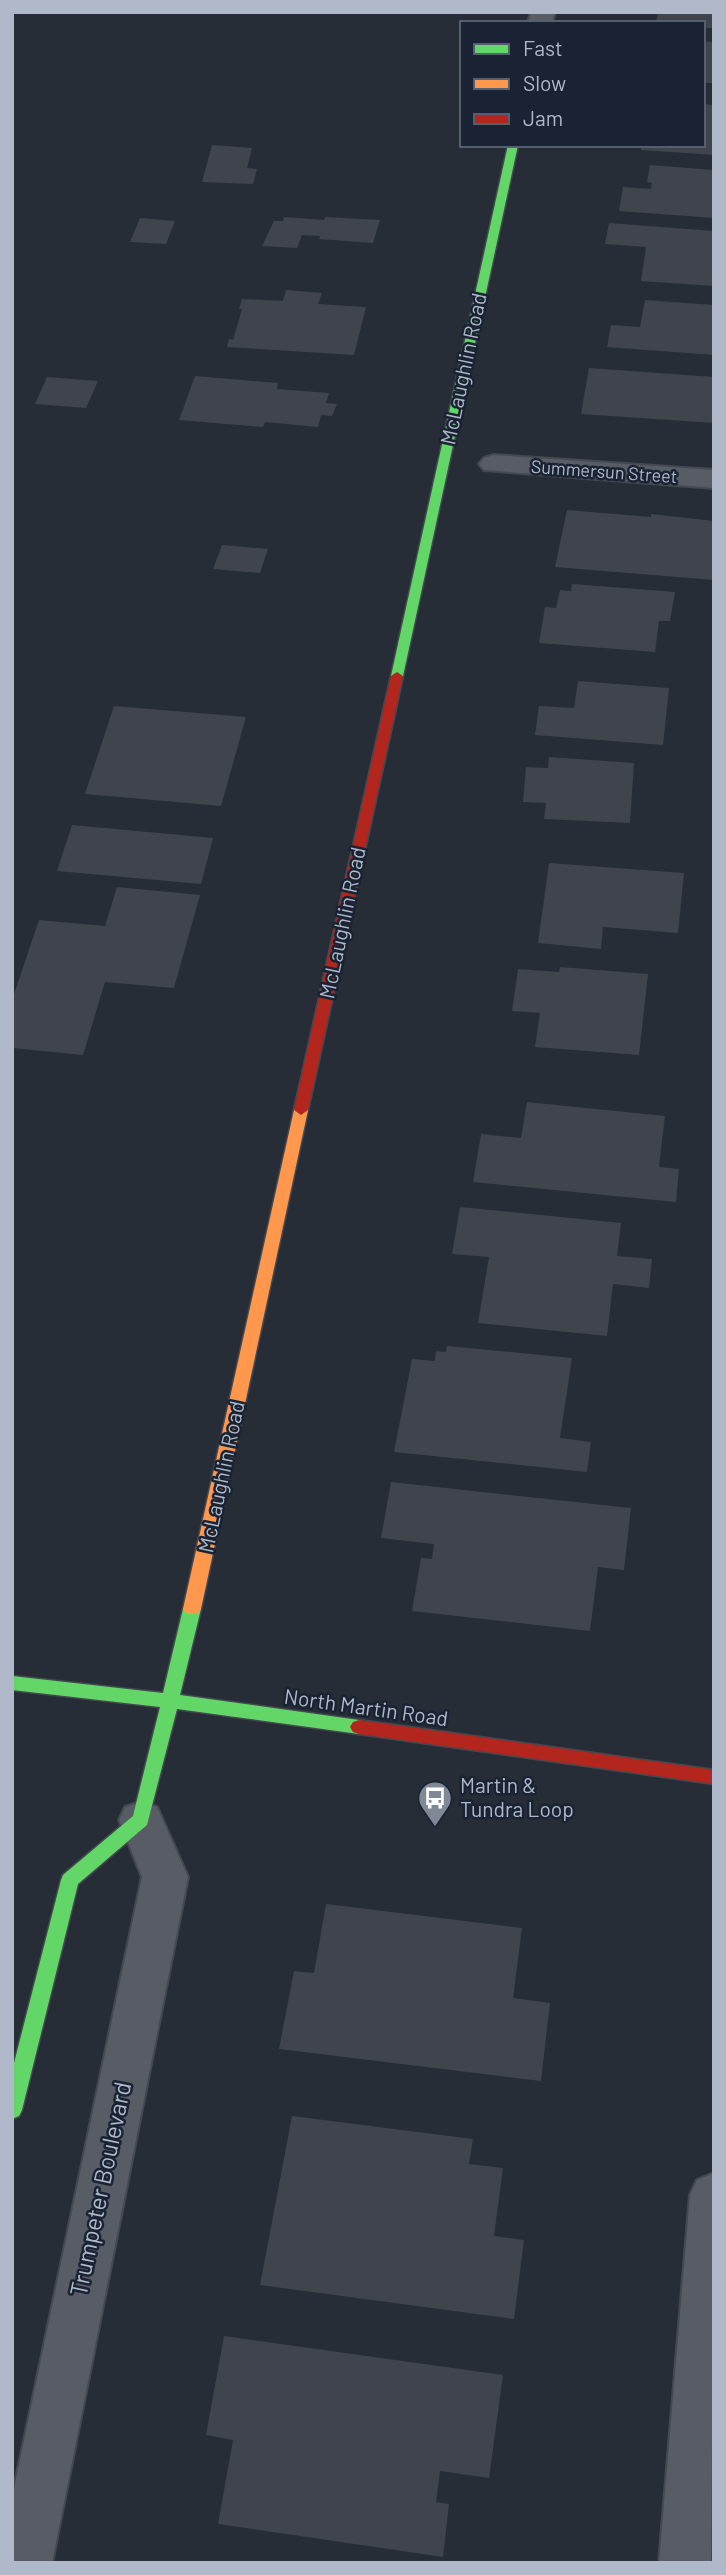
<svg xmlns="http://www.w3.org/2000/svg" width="726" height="2575" viewBox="0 0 726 2575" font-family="Barlow,sans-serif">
<rect width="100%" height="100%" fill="#272d37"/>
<path fill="#3f444d" d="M658,12H714V28H703V23H656Z
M703,41L714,42V83H703Z
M703,104L714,105V155L641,150V145H703Z
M212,145L252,148L247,168L257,169L253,184L202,182Z
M650,165L714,170V218L619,211L623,187L651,189L652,183L647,182Z
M284,217L324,220L325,217L380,220L373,243L319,239L320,236L302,235L297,248L262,246L274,221H283Z
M140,218L175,221L166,244L130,242Z
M609,223L714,231V286L641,281L646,247L605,244Z
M286,290L322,293L318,304L366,307L354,355L227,347L229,339L233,340L242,309H239L242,299L283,301Z
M645,300L714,305V355L607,347L611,325L640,327Z
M589,368L714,377V423L581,414Z
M195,376L278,383L277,389L329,393L326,403L337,404L332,416L321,415L318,427L265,422L263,427L179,420Z
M47,377L98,381L86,408L35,404Z
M567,510L651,517V514L714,521V580L555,567Z
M222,545L268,549L260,573L213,569Z
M572,584L675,592L670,621H659L655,652L539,643L545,607L556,608L560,590L571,591Z
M578,681L669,688L663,745L535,735L539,706L574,708Z
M114,706L246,717L221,806L85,794Z
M549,757L634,763L630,823L544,819L546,803L523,802L526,767L548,768Z
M72,825L213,838L201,884L57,871Z
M549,863L684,873L678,933L603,927L601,949L538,943Z
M117,887L200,895L174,988L105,982L83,1055L12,1048V1000L39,920L105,926Z
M560,967L648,974L639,1055L535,1047L540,1013L512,1011L518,969L559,972Z
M527,1102L665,1116L659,1167L679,1169L676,1202L473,1182L481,1134L521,1138Z
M460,1207L621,1223L617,1256L652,1259L649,1288L613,1284L607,1336L478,1323L489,1257L452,1254Z
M447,1346L572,1358L560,1438L591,1442L587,1472L394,1452L412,1359L435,1361L436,1351L446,1352Z
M391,1482L631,1508L624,1570L598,1567L590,1631L412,1611L421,1558L432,1559L434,1544L381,1538Z
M326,1904L522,1928L513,1998L550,2003L541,2081L279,2049L294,1971L314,1973Z
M292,2116L473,2139L469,2164L503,2168L494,2236L524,2240L514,2319L260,2285Z
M224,2336L503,2375L489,2478L440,2471L436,2502L449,2504L443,2557L218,2524L233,2440L206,2435Z"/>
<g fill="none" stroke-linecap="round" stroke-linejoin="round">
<g stroke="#444850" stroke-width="4">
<path id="street" d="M531,12H555L552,23H528Z
M494,455L714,470V488L484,470L479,464L484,458Z
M141,1802L157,1807L188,1877L52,2563H12V2498L142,1877L119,1820L125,1807Z
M714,2173L711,2563H659L690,2195L697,2180Z"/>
</g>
<g stroke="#444850" stroke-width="3">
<path id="fast" d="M508,145H518L403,676L397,680L391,676Z
M192,1602L198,1604L201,1609L180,1695L359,1720L365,1722L368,1727L365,1732L359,1734L177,1709L147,1825L78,1884L22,2110L19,2116L12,2119V2071L61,1880L63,1875L133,1816L160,1707L12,1690V1676L163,1693L183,1609L186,1604Z"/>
</g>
<g stroke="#444850" stroke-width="3">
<path id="slow" d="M301,1105L308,1110L201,1609L198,1614H186L183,1609L294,1110Z"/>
</g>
<g stroke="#444850" stroke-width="3">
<path id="jam" d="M397,672L403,676L308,1110L301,1115L294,1110L391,676Z
M359,1720L714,1770V1784L359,1734L353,1732L350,1727L353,1722Z"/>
</g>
<use href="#street" fill="#585c65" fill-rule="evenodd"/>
<use href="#fast" fill="#63d668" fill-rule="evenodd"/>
<use href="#slow" fill="#ff974d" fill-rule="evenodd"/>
<use href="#jam" fill="#b3261e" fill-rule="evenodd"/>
</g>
<defs>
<g id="bus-pin" transform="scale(1.75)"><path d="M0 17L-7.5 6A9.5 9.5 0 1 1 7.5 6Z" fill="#808896" stroke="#1a2333"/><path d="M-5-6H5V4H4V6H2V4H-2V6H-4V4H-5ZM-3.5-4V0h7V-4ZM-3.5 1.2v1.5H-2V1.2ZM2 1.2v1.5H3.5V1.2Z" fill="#fff"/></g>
</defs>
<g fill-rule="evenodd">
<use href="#bus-pin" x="435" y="1798"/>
</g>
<g text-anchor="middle" stroke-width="5" stroke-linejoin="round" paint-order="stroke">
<g font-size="18" fill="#b0b9c9" stroke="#1a2333">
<text transform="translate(604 472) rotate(4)" y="6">Summersun Street</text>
</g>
<g font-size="21" fill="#b0b9c9" stroke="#1a2333">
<text transform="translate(464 369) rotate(-78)" y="7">McLaughlin Road</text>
<text transform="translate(343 923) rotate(-78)" y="7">McLaughlin Road</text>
<text transform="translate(222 1477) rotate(-78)" y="7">McLaughlin Road</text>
<text transform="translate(366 1708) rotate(8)" y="7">North Martin Road</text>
</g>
<g font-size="21" fill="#b0b9c9" stroke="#1a2333" text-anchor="start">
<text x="460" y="1793">Martin &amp;<tspan x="460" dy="24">Tundra Loop</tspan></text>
</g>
<g font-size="24" fill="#b0b9c9" stroke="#1a2333">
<text transform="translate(101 2189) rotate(-78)" y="8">Trumpeter Boulevard</text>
</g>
</g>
<rect width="726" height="2575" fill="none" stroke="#b0b9c9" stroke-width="28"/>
<rect x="460" y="21" width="245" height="126" fill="#1a2333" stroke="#565f6f" stroke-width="2"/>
<rect x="474" y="44" width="35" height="10" fill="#63d668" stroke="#565f6f" stroke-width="2"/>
<text x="523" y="56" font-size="21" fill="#b0b9c9">Fast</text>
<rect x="474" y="79" width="35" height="10" fill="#ff974d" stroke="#565f6f" stroke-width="2"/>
<text x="523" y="91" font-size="21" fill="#b0b9c9">Slow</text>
<rect x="474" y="114" width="35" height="10" fill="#b3261e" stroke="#565f6f" stroke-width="2"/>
<text x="523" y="126" font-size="21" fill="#b0b9c9">Jam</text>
</svg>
